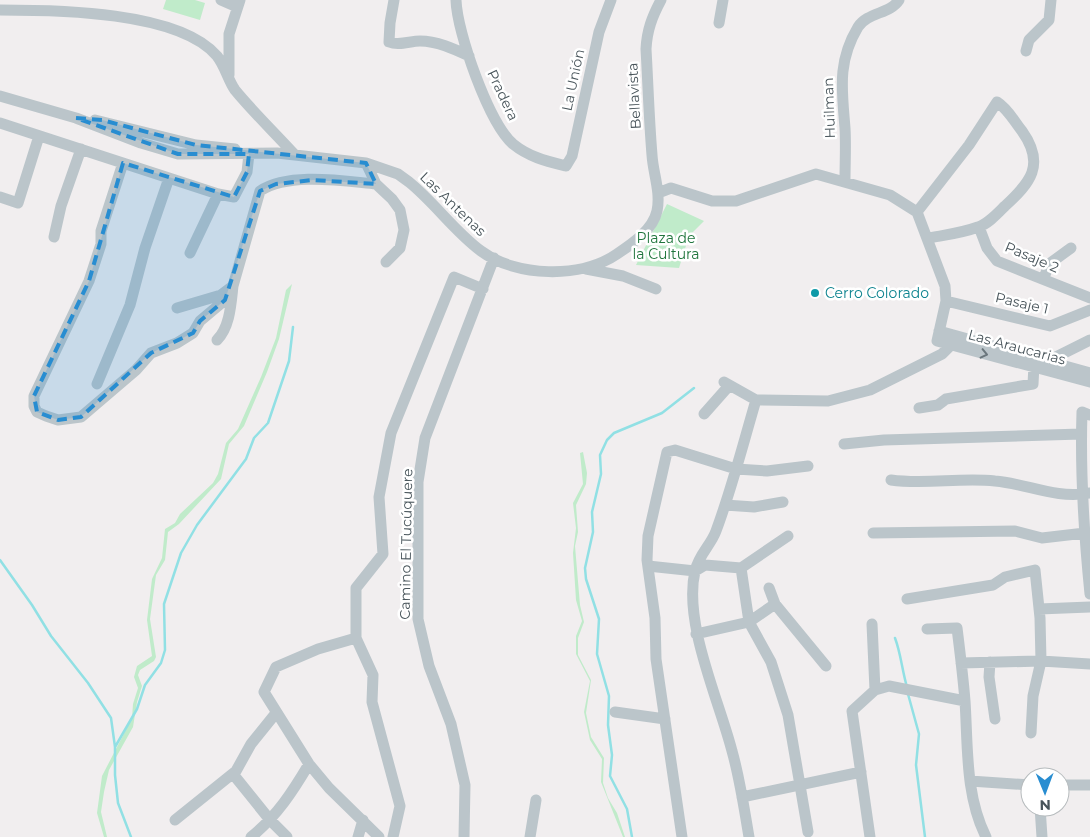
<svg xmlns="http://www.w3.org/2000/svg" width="1090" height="837" viewBox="0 0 1090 837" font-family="Montserrat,sans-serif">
<rect width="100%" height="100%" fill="#f1eeef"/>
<path fill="#c0ebca" d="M166,0H195L205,3L200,20L163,9Z
M667,204L704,221L689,236L679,268L636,265Z
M292,284L279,339L267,372L244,426L229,444L221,479L179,524L168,532L165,560L156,575L150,619L156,657L154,661L140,670L138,675L142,686L137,702L133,727L109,770L104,792L101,812L107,837H104L97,813L102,776L132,718L133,704L138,688L134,677L137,666L152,656L147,620L152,579L162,558L165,529L175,523L180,514L213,483L218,474L226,443L238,429L261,377L276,338L286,290Z
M583,452L587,473L586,484L576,505L578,532L575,546L580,605L584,622L578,638V655L591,680L586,713L591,737L604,758L603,783L608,798L617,813L625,837H623L601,782L602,759L590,740L584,712L590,681L576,654V636L582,621L576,600L573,553L576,528L573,503L583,484L580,453Z"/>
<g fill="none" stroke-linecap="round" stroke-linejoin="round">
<path stroke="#91e0e4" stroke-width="2.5" d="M0,560L32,605L51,636L88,683L111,718L115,747V775L118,803L131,837
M895,638C901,654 902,670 907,687
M908,694L919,734L916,765L925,837
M115,747L137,709L145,685L161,663L165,650L164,604L181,553L197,525L246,459L254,438L268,423L289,361L293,327
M632,837L627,809L610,776L612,755L608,725L609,696L597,654L599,619L586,579L585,568L593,532L592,512L601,474L600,455L607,440L614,433L662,413L694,388"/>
<path stroke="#bbc5ca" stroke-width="11" d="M221,0L237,7
M394,0L390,23L389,42C399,46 410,41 420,41C437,41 454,49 469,56
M456,0C457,33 489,123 513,144C529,157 546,161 566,166L572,156L599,32L611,0
M0,10C56,10 179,11 217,56C225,66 228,80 235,90C253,112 275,133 294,154
M719,23L723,0
M1026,51L1029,40L1049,20L1051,0
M229,75V34L240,0
M0,96L76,118L141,143L178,154L277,153L366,163L398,174L409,182C435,203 454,231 481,251C516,277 581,279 617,254C632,244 653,230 657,211C661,192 653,173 652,155C649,119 648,84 646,49C647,30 652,17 661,0
M95,120L196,145L235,149
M0,123L218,194L234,197L247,172L249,154
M123,163L101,231V244L89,281L34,396V406L37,412L46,416L58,420L81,417L136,370L151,353L177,343L193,333L200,321L225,300L233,286L260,191C289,172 343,181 376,184
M366,163L376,184L392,199L400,210L404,230L400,248L386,262
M845,181C845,163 846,145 845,128C842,90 837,62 858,27C868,12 890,14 899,0
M658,193L671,188L712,201H736L816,174L890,195L917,212L945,286L946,301L937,341L1090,382
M0,197L18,203L39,136
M917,212L969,145L997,102C1008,109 1014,121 1022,131C1046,165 1030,183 1005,206C997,214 988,224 978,227C962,233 945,235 929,238
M979,227L987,248L997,261L1090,298
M54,237L61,206L81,149
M190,253L218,194
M586,269L623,276L656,289
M1044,278L1049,264L1071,248
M946,301L1050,326L1090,310
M177,308L221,295L233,286C231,304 230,327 217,340
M939,331L1090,373
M1052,363L1054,358L1090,340
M724,382L756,400L828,401L870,390L942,354L951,345
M97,384L130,305L145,248L169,178
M919,408L938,405L946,399L1033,384L1034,365
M704,414L727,388L731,386
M1090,415L1082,412C1080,472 1084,534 1090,594
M844,444L884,440L1081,434
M891,480C926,485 960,477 995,481C1029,484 1054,499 1090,493
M725,505L754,507L783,502
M873,533L1015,531L1042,538L1085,533
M648,566L695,571L705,565L741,568L788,536
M741,568L749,622L771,662L788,715L808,832
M769,588L775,604
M907,599L993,585L1005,577L1035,570L1040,618L1041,661L1033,696L1031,733
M1039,609L1090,607
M872,624L875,690
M927,629L957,628C960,652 963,676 965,701C968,746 965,795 986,837
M696,634L749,622L775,604L826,666
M356,638L318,649L276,667L264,692L309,764L329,788L379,837
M990,662L989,677L995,719
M961,663L1041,661L1090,664
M615,712L665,719
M233,774L270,820L287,837
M970,781L1030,785
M1060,785H1090
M742,797L861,772
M1040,807L1042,837
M175,820L236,771L251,744L276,713
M251,837C277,816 293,791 309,764
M358,837L363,820
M393,837L400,806L372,702L373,675L356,638V588L383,554L379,497L391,433L454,277L483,289
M464,837L465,785L451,724L429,666L418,619V482L425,438L494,258
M530,837L536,800
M682,837L656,659L655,618L647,560L648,536L667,452L675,450L736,469L767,471L808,466
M749,837C744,808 740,779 732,751C719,700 683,623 695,571C699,554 711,545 716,531C732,488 743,444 756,400
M870,837L852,711L875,690L889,686L965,701"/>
</g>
<defs><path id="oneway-chevron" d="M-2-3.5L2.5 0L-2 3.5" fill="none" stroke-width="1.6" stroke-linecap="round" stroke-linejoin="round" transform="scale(1.25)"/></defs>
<use stroke="#6a767c" href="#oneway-chevron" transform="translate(984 354) rotate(13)"/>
<path fill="#288dd1" fill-opacity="0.2" stroke="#288dd1" stroke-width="4" stroke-dasharray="10 6" stroke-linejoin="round" d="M76,118L102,120L196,145L366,163L376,184L313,180L276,184L260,191L225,300L200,321L193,333L151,353L81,417L58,420L37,412L34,396L89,281L123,163L234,197L247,172L249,154H178Z"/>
<circle fill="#0f9aa8" stroke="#fff" stroke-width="2" cx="815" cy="293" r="5"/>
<g text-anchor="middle" stroke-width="5" stroke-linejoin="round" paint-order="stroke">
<g font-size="14" fill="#48545a" stroke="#fff">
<text transform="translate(573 80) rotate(-78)" y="5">La Unión</text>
<text transform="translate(503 95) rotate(65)" y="5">Pradera</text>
<text transform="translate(634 96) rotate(-93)" y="5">Bellavista</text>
<text transform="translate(829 108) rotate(-92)" y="5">Huilman</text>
<text transform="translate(453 204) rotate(44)" y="5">Las Antenas</text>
<text transform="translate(1032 257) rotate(23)" y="5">Pasaje 2</text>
<text transform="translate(1022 303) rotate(13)" y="5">Pasaje 1</text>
<text transform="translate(1017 347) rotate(15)" y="5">Las Araucarias</text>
<text transform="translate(406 544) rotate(-89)" y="5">Camino El Tucúquere</text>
</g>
<g font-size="14" fill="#1f753c" stroke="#fff">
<text x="666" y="243">Plaza de<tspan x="666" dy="16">la Cultura</tspan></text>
</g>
<g font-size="14" fill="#0d838f" stroke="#fff" text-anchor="start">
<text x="825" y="298">Cerro Colorado</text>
</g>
</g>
<g transform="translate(1045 792) rotate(179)"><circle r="24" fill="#ffffff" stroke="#b6bbbd"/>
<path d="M0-4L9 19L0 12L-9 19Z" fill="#288dd1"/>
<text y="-8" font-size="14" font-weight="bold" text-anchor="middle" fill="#48545a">N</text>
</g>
</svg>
